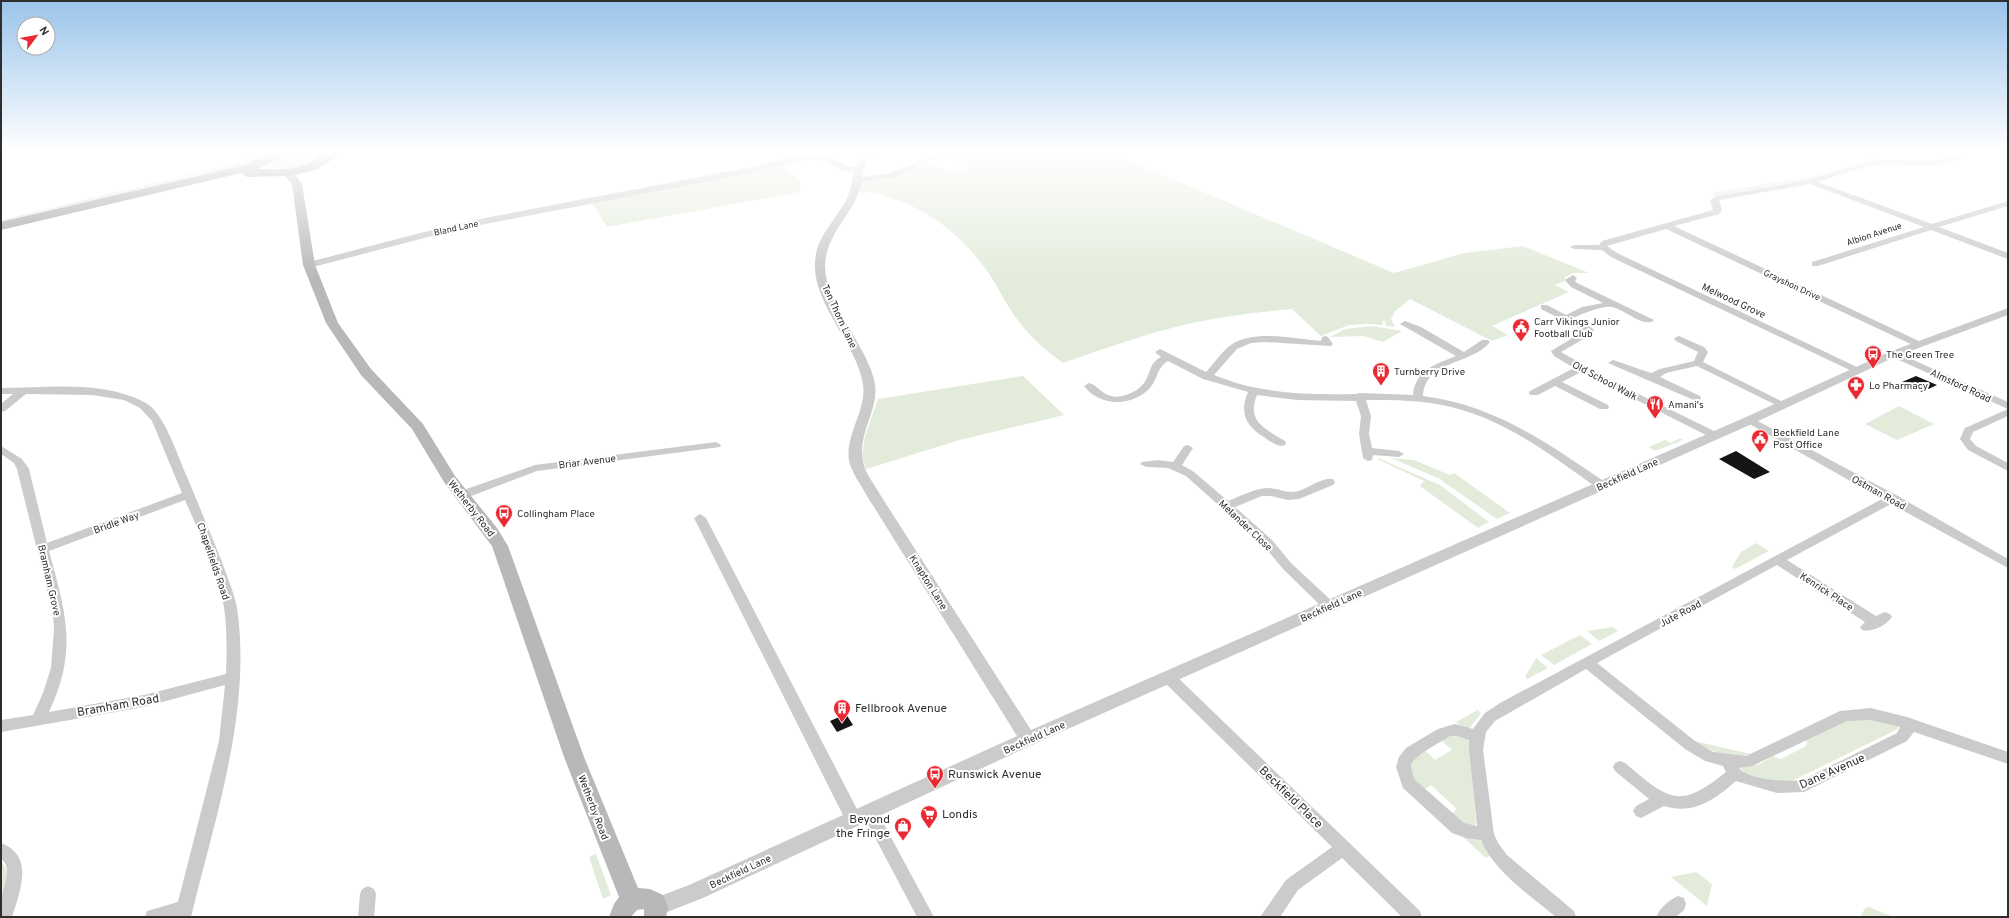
<svg xmlns="http://www.w3.org/2000/svg" width="2009" height="918" viewBox="0 0 2009 918" font-family="Overpass,sans-serif">
<rect width="100%" height="100%" fill="#fff"/>
<path fill="#e3ecdb" d="M268,151H275L260,159L240,166L1,223V220L225,166Z
M954,151H1107L1394,273L1464,253L1523,246L1589,273H1574L1565,277V281L1555,285L1569,292L1492,326L1508,335L1492,341L1410,299L1395,311L1391,319L1395,327L1386,326L1385,321H1382L1383,325L1368,324L1349,325L1321,336L1292,309C1259,312 1225,316 1192,323C1148,333 1106,348 1063,363C1043,349 1025,332 1012,312C1003,299 997,285 988,272C954,226 921,204 867,191L860,194V183L864,181L892,177L930,163L955,173L969,168L945,157Z
M304,153L314,154L316,159C307,168 283,173 272,166L271,164C278,155 293,153 304,153Z
M1877,157L1882,161L1804,181L1717,196L1711,193L1816,176Z
M782,166C791,173 805,179 799,192L607,227L592,203Z
M1372,326L1402,331L1383,342L1364,336L1330,337L1345,329Z
M1023,376L1064,415L960,440L866,469L862,455L865,436L878,399Z
M1899,406L1934,424L1897,440L1865,424Z
M1680,438L1683,440L1655,451L1649,447L1665,440L1671,443Z
M1378,458L1440,485L1489,522L1478,528L1420,486L1424,481L1377,459Z
M1391,458L1414,460L1450,475L1454,473L1510,513L1497,519L1438,478Z
M1756,543L1769,551L1735,569L1732,567L1741,552Z
M1613,627L1618,631L1599,641L1587,631Z
M1580,635L1592,644L1554,665L1541,655Z
M1536,658L1548,668L1527,679L1525,677Z
M1478,710L1481,713L1470,728H1463L1456,722Z
M1859,717L1897,725L1898,729L1790,782L1765,781L1745,773L1740,768L1760,764L1773,756L1781,759L1806,746L1807,740L1849,718Z
M1452,734L1468,737L1469,742L1476,824L1470,828L1449,815L1457,809L1431,785L1422,791L1408,773L1411,755L1424,749L1435,760L1452,750L1440,740Z
M1690,740L1751,754C1728,761 1710,750 1690,740Z
M1468,835L1478,837L1491,855L1486,858L1463,837Z
M596,854L611,895L603,899L589,857Z
M1,860L9,874L4,899L1,900Z
M1696,872L1712,884L1707,906L1671,877Z
M1869,907L1894,917H1895H1860L1865,908Z"/>
<path fill="#151515" d="M1916,376L1937,385L1922,392L1902,382Z
M1736,451L1770,472L1754,479L1719,459Z
M846,714L853,725L837,732L830,721Z"/>
<g fill="none" stroke-linecap="round" stroke-linejoin="round">
<path fill="#cbcbcb" fill-rule="evenodd" d="M943,151H953L896,177L857,182L853,180L857,178L891,173Z
M1960,151H1968C1947,174 1906,161 1878,165C1858,167 1838,176 1818,182L1932,224L2008,201V206L1939,227L2008,253V259L1931,230L1818,266H1812V262L1924,227L1810,184L1719,200L1722,210L1719,214L1674,226L1921,342L1923,344L1921,346H1915L1666,229L1607,246L1617,253L1859,368L1861,370L1859,372L1856,373L1611,257L1602,250L1574,249L1570,247L1574,245H1599L1602,241L1713,210L1710,200L1717,196L1804,181L1878,160H1940L1948,158Z
M1573,275L1577,278L1575,281L1577,283L1654,320L1652,322C1639,325 1624,309 1612,307C1604,305 1581,314 1573,318L1592,328L1594,330L1592,334L1561,352L1612,381L1718,433L1719,435L1718,437H1710L1581,372L1562,382L1608,405L1609,407L1608,409H1600L1555,386L1538,395H1530L1529,393L1530,391L1574,368L1554,356L1551,351L1584,331L1541,309V305H1547L1566,315L1582,307L1603,303L1571,287L1565,280Z
M1405,321L1421,327L1464,352L1482,340H1488L1490,342C1470,366 1426,359 1423,396C1495,405 1547,443 1605,482L1607,485L1605,488H1597C1552,456 1506,420 1451,407C1424,400 1395,400 1366,400L1371,416L1369,434L1372,448L1399,451L1404,454L1399,457L1373,455L1372,460L1368,461L1363,458L1359,434L1361,416L1356,401L1297,400L1257,395C1246,421 1265,429 1285,441L1286,443L1285,445L1281,446C1275,445 1269,441 1264,437C1246,426 1239,413 1248,392L1203,379L1168,361C1157,367 1158,379 1150,388C1132,407 1100,407 1084,386L1089,383C1097,385 1102,394 1111,396C1123,399 1140,391 1146,380C1151,370 1150,363 1161,357L1155,352L1160,349L1206,372C1214,364 1221,352 1231,345C1253,329 1296,339 1321,341L1322,337L1325,336L1328,337L1333,344L1331,346L1264,342L1251,343L1237,349L1214,375C1260,394 1307,395 1356,394L1360,393L1413,395C1415,370 1436,364 1456,356L1400,324Z
M1679,336L1704,347L1708,352L1703,362L1789,405L1788,407H1780L1697,366L1666,373L1660,377L1700,396L1701,398L1700,400L1696,401L1608,363L1613,360L1651,373L1660,369L1694,361L1698,352L1676,341L1674,339L1676,337Z
M1893,351L2008,402V416L1973,432L1970,439L1976,446L2008,463V471L1968,450L1960,439L1965,428L2008,409L1890,356L1888,354Z
M1,388C47,388 102,380 144,402C165,412 178,458 188,479C199,506 211,534 222,562C227,577 234,592 237,608C252,710 215,818 191,917H145L147,911L178,902L219,741L225,685L144,707L1,732V720L33,715L43,693L51,668L54,629L53,614L17,469L14,463L1,454V446L22,459L29,469L47,543L182,493L152,421L140,408L124,400L92,395L26,394L5,411L1,412V404L13,394H1ZM185,500C199,532 218,573 224,607C227,629 227,652 226,674L144,695L49,712C78,650 66,614 49,551Z
M1750,417L1896,495L2008,559V568L1891,504L1787,560L1876,616L1885,612L1890,614L1892,617C1887,625 1871,633 1862,630L1860,627L1865,622L1777,565L1597,663L1695,741L1713,752L1746,756L1840,711L1871,708L1907,717L2008,752V764L1914,732L1907,741L1804,792L1777,793L1736,781C1714,800 1694,815 1664,806L1641,818L1636,816L1633,811L1636,806L1649,799L1615,771L1613,767L1615,763L1620,761L1625,763C1668,799 1678,811 1726,772L1723,766L1705,761L1685,749L1586,669L1495,721L1486,732L1483,750L1494,834L1498,843L1507,855L1574,911L1576,917H1556C1529,894 1495,873 1481,840L1466,838L1452,833L1403,788L1396,767L1399,757L1406,748L1438,729L1455,724L1473,729L1485,713L1500,703L1882,499L1746,422L1745,420ZM1871,720L1900,727L1897,733L1802,780C1787,782 1748,780 1739,768L1752,766L1847,721ZM1450,736H1458L1469,740V750L1477,826L1464,823L1414,779L1411,767L1412,762L1422,753Z
M716,442L721,445L720,447L537,471L466,498H458L456,495L458,492L535,465Z
M1188,445L1193,448L1182,465L1194,472L1228,501C1241,496 1255,488 1270,488C1280,489 1288,494 1298,491C1309,488 1322,477 1333,479L1335,482L1333,485L1299,499L1288,500L1271,496H1262L1235,507L1272,540L1291,563L1334,603L1335,606L1334,609H1324L1283,569L1264,546L1186,476L1168,468L1146,467L1140,464L1142,462L1158,460L1173,462L1184,446Z
M700,514L706,518L859,813L861,818L859,823L853,825L847,823L694,518Z
M1168,672L1173,673L1420,911L1422,917H1402L1342,858L1298,890L1280,917H1260L1286,880L1332,847L1163,681L1161,677L1163,673Z
M869,804L874,806L934,917H917L861,811L864,806Z
M1,843C35,856 20,891 12,917H1C1,912 0,906 1,901C2,889 14,868 1,859Z
M368,886L374,889L376,894L374,917H358L360,894L362,889Z
M1678,896L1684,898L1686,904L1684,910L1676,917H1656C1660,908 1669,900 1678,896Z"/>
<path fill="#cbcbcb" fill-rule="evenodd" d="M866,151H875C859,170 865,182 855,201C846,218 832,233 827,252C814,295 868,342 875,384C879,410 857,434 863,461C865,474 875,485 881,496L1031,730L1746,417L1889,352L2008,308V315L1897,356L1754,423L1034,744L703,898L657,916L650,914L647,907L650,900L689,885L1017,736L867,496C861,485 852,473 849,461C845,434 867,410 863,384C856,340 807,300 816,254C820,233 838,217 847,198C851,190 852,181 854,172L841,170L823,160H806L747,174L485,224L428,237L309,268L304,265L305,263L424,232L485,218L747,168L806,154L828,155L846,166L856,167Z"/>
<path fill="#b8b8b8" fill-rule="evenodd" d="M282,169L294,173L302,184L315,265L338,323L371,369L423,424L455,476L497,528L508,546L584,757L638,888L650,889L663,895L668,907L666,917H644V909L637,910L631,917H609L614,904L619,897L564,757L492,546L444,482L412,429L361,375L326,323L303,265L292,184L286,177L277,172Z"/>
<path fill="#9e9e9e" fill-rule="evenodd" d="M275,151H293L258,169C279,169 307,172 320,153L345,151L318,169L302,173L288,176L247,177L241,173L1,230V222L245,165Z"/>
</g>
<linearGradient id="sky" x2="0" y2="1"><stop stop-color="#9ac4ea"/><stop offset="0.54" stop-color="#fff"/><stop offset="1" stop-color="#fff" stop-opacity="0"/></linearGradient>
<rect width="2009" height="280" fill="url(#sky)"/>
<defs>
<g id="civic-pin" transform="scale(0.9)"><path d="M0 17L-7.5 6A9.5 9.5 0 1 1 7.5 6Z" fill="#ea2a33" stroke="#fff"/><path d="M-.6-6.5H3V-4.5H.6V-3L4-1V1h2V6H-6V1h2V-1L-.6-3ZM-1.2 2.5V6h2.4V2.5Z" fill="#fff"/></g>
<g id="bus-pin" transform="scale(0.9)"><path d="M0 17L-7.5 6A9.5 9.5 0 1 1 7.5 6Z" fill="#ea2a33" stroke="#fff"/><path d="M-5-6H5V4H4V6H2V4H-2V6H-4V4H-5ZM-3.5-4V0h7V-4ZM-3.5 1.2v1.5H-2V1.2ZM2 1.2v1.5H3.5V1.2Z" fill="#fff"/></g>
<g id="building-pin" transform="scale(0.9)"><path d="M0 17L-7.5 6A9.5 9.5 0 1 1 7.5 6Z" fill="#ea2a33" stroke="#fff"/><path d="M-4-6H4V6H1V3H-1V6H-4ZM-2.5-4.3h1.7v1.8h-1.7ZM.8-4.3h1.7v1.8H.8ZM-2.5-1h1.7V.8h-1.7ZM.8-1h1.7V.8H.8Z" fill="#fff"/></g>
<g id="pharmacy-pin" transform="scale(0.9)"><path d="M0 17L-7.5 6A9.5 9.5 0 1 1 7.5 6Z" fill="#ea2a33" stroke="#fff"/><path d="M-2-6h4v4h4v4h-4v4h-4v-4h-4v-4h4Z" fill="#fff"/></g>
<g id="restaurant-pin" transform="scale(0.9)"><path d="M0 17L-7.5 6A9.5 9.5 0 1 1 7.5 6Z" fill="#ea2a33" stroke="#fff"/><path d="M-5-6h1v4h1v-4h1v4h1v-4h1v5L-1.5 .5V6h-2V.5L-5-1ZM5-6V6H3V1.5H1.5Q1.5-4 5-6Z" fill="#fff"/></g>
<g id="supermarket-pin" transform="scale(0.9)"><path d="M0 17L-7.5 6A9.5 9.5 0 1 1 7.5 6Z" fill="#ea2a33" stroke="#fff"/><path d="M-6-5.5h2.5l.6 2H6L4.5 2H-2.5L-4.4-4H-6ZM-1.5 3.2a1.3 1.3 0 1 0 .1 0ZM3 3.2a1.3 1.3 0 1 0 .1 0Z" fill="#fff"/></g>
<g id="shop-pin" transform="scale(0.9)"><path d="M0 17L-7.5 6A9.5 9.5 0 1 1 7.5 6Z" fill="#ea2a33" stroke="#fff"/><path d="M-5-2.5h2.3a2.7 3.5 0 0 1 5.4 0H5L5.5 6h-11ZM-1.5-2.5h3a1.5 2.3 0 0 0-3 0Z" fill="#fff"/></g>
</defs>
<g fill-rule="evenodd">
<use href="#civic-pin" x="1521" y="327"/>
<use href="#bus-pin" x="1873" y="354"/>
<use href="#building-pin" x="1381" y="371"/>
<use href="#pharmacy-pin" x="1856" y="385"/>
<use href="#restaurant-pin" x="1655" y="404"/>
<use href="#civic-pin" x="1760" y="438"/>
<use href="#bus-pin" x="504" y="513"/>
<use href="#building-pin" x="842" y="708"/>
<use href="#bus-pin" x="935" y="774"/>
<use href="#supermarket-pin" x="929" y="814"/>
<use href="#shop-pin" x="903" y="826"/>
</g>
<g text-anchor="middle" stroke-width="4" stroke-linejoin="round" paint-order="stroke">
<g font-size="9" fill="#2e2e2e" stroke="#fff">
<text transform="translate(456 228) rotate(-12)" y="3">Bland Lane</text>
<text transform="translate(1874 234) rotate(-18)" y="3">Albion Avenue</text>
<text transform="translate(1792 285) rotate(25)" y="3">Grayshon Drive</text>
</g>
<g font-size="10" fill="#2e2e2e" stroke="#fff">
<text transform="translate(1734 300) rotate(25)" y="4">Melwood Grove</text>
<text transform="translate(840 316) rotate(65)" y="4">Ten Thorn Lane</text>
<text transform="translate(1605 380) rotate(28)" y="4">Old School Walk</text>
<text transform="translate(1961 385) rotate(25)" y="4">Almsford Road</text>
<text transform="translate(587 461) rotate(-7)" y="4">Briar Avenue</text>
<text transform="translate(1627 474) rotate(-24)" y="4">Beckfield Lane</text>
<text transform="translate(1879 492) rotate(29)" y="4">Ostman Road</text>
<text transform="translate(472 508) rotate(52)" y="4">Wetherby Road</text>
<text transform="translate(116 522) rotate(-20)" y="4">Bridle Way</text>
<text transform="translate(1246 525) rotate(43)" y="4">Melander Close</text>
<text transform="translate(214 561) rotate(71)" y="4">Chapelfields Road</text>
<text transform="translate(50 580) rotate(77)" y="4">Bramham Grove</text>
<text transform="translate(929 582) rotate(58)" y="4">Knapton Lane</text>
<text transform="translate(1827 591) rotate(33)" y="4">Kenrick Place</text>
<text transform="translate(1331 605) rotate(-24)" y="4">Beckfield Lane</text>
<text transform="translate(1680 613) rotate(-28)" y="4">Jute Road</text>
<text transform="translate(1034 737) rotate(-24)" y="4">Beckfield Lane</text>
<text transform="translate(594 807) rotate(69)" y="4">Wetherby Road</text>
<text transform="translate(740 871) rotate(-25)" y="4">Beckfield Lane</text>
</g>
<g font-size="10" fill="#2e2e2e" stroke="#fff" text-anchor="start">
<text x="1534" y="325">Carr Vikings Junior<tspan x="1534" dy="12">Football Club</tspan></text>
<text x="1886" y="358">The Green Tree</text>
<text x="1394" y="375">Turnberry Drive</text>
<text x="1869" y="389">Lo Pharmacy</text>
<text x="1668" y="408">Amani's</text>
<text x="1773" y="436">Beckfield Lane<tspan x="1773" dy="12">Post Office</tspan></text>
<text x="517" y="517">Collingham Place</text>
</g>
<g font-size="12" fill="#2e2e2e" stroke="#fff">
<text transform="translate(118 705) rotate(-10)" y="4">Bramham Road</text>
<text transform="translate(1832 771) rotate(-24)" y="4">Dane Avenue</text>
<text transform="translate(1291 797) rotate(44)" y="4">Beckfield Place</text>
</g>
<g font-size="12" fill="#2e2e2e" stroke="#fff" text-anchor="start">
<text x="855" y="712">Fellbrook Avenue</text>
<text x="948" y="778">Runswick Avenue</text>
<text x="942" y="818">Londis</text>
<text x="890" y="823" text-anchor="end">Beyond<tspan x="890" dy="14">the Fringe</tspan></text>
</g>
</g>
<rect width="2009" height="918" fill="none" stroke="#2e2e2e" stroke-width="4"/>
<g transform="translate(36 36) rotate(58)"><circle r="19" fill="#ffffff" stroke="#ababab"/>
<path d="M0-3L7 15L0 10L-7 15Z" fill="#ea2a33"/>
<text y="-6" font-size="11" font-weight="bold" text-anchor="middle" fill="#2e2e2e">N</text>
</g>
</svg>
